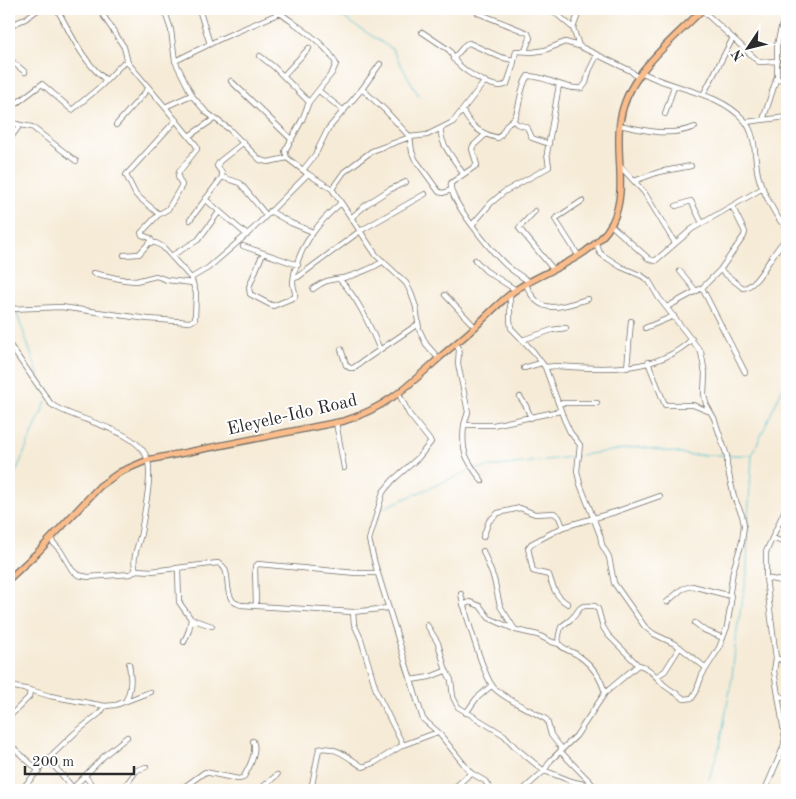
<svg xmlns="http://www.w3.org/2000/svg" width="796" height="799" viewBox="0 0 796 799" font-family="'Old Standard TT',serif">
<rect width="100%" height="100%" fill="#fff"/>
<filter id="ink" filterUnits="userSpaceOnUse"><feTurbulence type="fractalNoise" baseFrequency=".02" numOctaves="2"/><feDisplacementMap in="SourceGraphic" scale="10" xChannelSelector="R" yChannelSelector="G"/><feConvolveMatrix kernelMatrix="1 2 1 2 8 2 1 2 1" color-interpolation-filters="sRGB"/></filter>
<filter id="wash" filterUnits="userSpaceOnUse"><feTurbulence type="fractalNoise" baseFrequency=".0096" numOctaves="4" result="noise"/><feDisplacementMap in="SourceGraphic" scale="20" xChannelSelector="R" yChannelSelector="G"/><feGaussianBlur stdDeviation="1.12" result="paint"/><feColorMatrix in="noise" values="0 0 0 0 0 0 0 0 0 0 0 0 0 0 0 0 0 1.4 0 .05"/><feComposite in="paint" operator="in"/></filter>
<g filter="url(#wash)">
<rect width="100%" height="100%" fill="#f6ebd7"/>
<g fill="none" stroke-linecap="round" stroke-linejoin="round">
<path stroke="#55c1cf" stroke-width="1" d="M330,9L392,49L419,96
M9,291L44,391
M582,455L639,447L691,455H724
M728,455H751
M475,469L578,456
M9,488L46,402
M381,509L471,470
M709,779L720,745L732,678L737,629L747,574L748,519L752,455L787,379"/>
</g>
</g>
<g filter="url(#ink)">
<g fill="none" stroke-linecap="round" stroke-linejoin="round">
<g stroke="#726e67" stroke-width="6">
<path id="minor" d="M57,9C71,34 83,62 106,80
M99,9L124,47L128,63L165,107L189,96L193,97
M164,9L171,30L175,61L193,97L206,112L229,129L260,160L268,162L287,158L308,174L332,189L376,255L406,283L411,293L416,307L419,329L426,344L439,359
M199,9L210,44
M277,9L280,13C297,26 328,44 336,64L332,73L309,102L302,120L285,151L287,158
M551,9L573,28L579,46L631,71L638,78
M617,9H620
M702,10L759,62L778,61
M639,11L640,9
M478,13L528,33L530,38L525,51
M9,26L25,19L39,9
M573,28L580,9
M422,32L449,50C453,54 453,59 457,63C466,72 495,92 507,84L513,66L516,51L533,52L545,50L565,42L579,46
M260,56L274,67L309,102
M9,59L25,72
M453,59L466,44L469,43L500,57L513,60
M175,61L222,38L280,13
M641,72C674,90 718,91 744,120C757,135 754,157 758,175C761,187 777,221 787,228
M283,76L309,48
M776,79L787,80
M231,81L292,140
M362,89L385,110L410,137L412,152L415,159L439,192L443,193L451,190
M319,91L344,111
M703,95L733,38
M9,109L42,84L72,110L101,86L123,63H128
M463,111C471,127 481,134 498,138C503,134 503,130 507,125C509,121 513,121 515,117C521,105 519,88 528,76C547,76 563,90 582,88L586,83L589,71L597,55
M665,114L674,86
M513,120L517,124L527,127L532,138L549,144
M763,120L777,77V45L782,24L787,21
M9,121L20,125L32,127L76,161
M746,122L787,117
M116,125L148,89
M619,125C646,131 669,137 695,127
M441,128C439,145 456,160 463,174
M486,134L473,146L472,149L477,165L451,183C447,199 494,254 507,266C514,272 522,277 530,282
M189,136L214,119
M9,140L20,125
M620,166L644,192L675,243
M303,170L315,155L328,129L362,89L380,64
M222,177L240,183L266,215
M634,181L659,172L691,166
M332,189L344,172L372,151L410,137L427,135L453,122L485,81
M205,199L247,235
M676,206L691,201L702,223
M270,211L291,223L313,232
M535,211L519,228L553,269
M159,214L136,195L126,175L176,120
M351,218L367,204L389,190L406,182
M190,220L222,177V173L217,166L220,161L244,142
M472,225L491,203L504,192L549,167L547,153L559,85
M611,225L649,259L655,261L692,229L763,188
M153,243L150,238L142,235L141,233L158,215L168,209L182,185L178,177L179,172L197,149L196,145L165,107
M596,243L600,253L604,256L621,267L642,276L649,281L659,298L701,352L705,373L704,394L706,404L714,418L727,456V466L734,497L742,515L744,525L742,542L733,571L730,592L731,602L727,627L719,648L702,675L696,692L692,698L684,699C678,694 670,690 664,685C657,678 648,666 638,665
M243,246L298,265
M263,253L249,287L250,294L273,306L295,297C296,292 293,288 293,282C296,250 318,222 341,203
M578,255L555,219L582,201
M171,256L198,240L219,212
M475,260L486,271L516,290
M720,270L743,288C758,288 773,249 787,238
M680,271L696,291
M93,273L125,280L136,281L156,276L167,280L193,283
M191,278L208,268L253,229L308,174
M294,278L298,277L360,231L425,194
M339,279C359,299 369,324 380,350
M526,284C539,318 561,306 588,299
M702,288L745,372
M313,289C324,280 330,280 343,278C353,276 376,267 383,261
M510,294V319L511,328L533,351L545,367L564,419L570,432L580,445L577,471L580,484L600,535L602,545L609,557L614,583L645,627L654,634L677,645L706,668
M445,295L475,327
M667,307L702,288L720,270L744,236L745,232L732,206
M9,309L61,307L148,319L190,322L195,319L196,293L191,278L163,247L156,243H149L139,254L124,255
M645,328L674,316
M522,340L552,330L566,328
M456,343L459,350L458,364L468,412L464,425H493L560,411
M9,344L51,404C73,421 140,428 148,461C152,480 144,513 141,533C139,544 131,559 136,570
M341,349L346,365L350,368H353L418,324
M648,362L665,405H693L708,411
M545,367L556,366C601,369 657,374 692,339
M524,368L541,363
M627,368L631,321
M399,394L409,414L431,442L418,458L393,480L383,492L369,540L375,564L423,719L438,732L471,773L485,781L491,790
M520,397L526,406L531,418
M558,403H597
M336,422L344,468
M464,425C461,453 466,459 482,481
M563,527L615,512L660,496
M483,537L489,521L498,513L520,508L535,514L554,513L559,517L563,527L531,544L528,548L533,571L549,575C553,588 556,597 568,604
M773,538L787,544
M50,539L60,550L72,570L78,575L88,577L131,574L136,570L152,571L218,563C233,569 223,590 233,601C235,603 238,604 241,605L353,612L388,608
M483,551L494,579L500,606L514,628
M178,569L179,602L191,619L212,626
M766,578L781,581L787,587
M461,594C465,611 484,678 494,688C509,702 530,709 547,720L551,735L562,749
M667,602L682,589L692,586L731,596
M463,605L470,602L480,606L489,618L516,630L538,635L552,642L559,644
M256,606L255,567L258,564L356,573H377
M353,612L354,624L361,639L377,693L403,745L438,732
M695,623L704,630L723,638
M427,625L438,643L446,671
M184,642L189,630L191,619
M776,658L787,662
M657,676L665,671L680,647
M411,680L430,677L445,671L447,672L451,680L453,697L458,707L504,735L516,748L544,771L551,760L576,736L605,693C601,678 592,665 579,656C574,652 561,649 559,643C557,639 560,631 561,627C564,624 568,622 571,619C583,609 574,605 595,606L598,609L603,627L608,635L638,665L605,693
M9,686L30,690L29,697L9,717
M30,690L50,696L105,706L116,705L150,692
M778,695L787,699
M126,700C132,688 131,677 129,664
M466,713L476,699L492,685
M9,744L39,771
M560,751L598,790
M49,760L73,788
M85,776L96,790
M21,790L54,753L75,733L100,713L105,706
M71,790L106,754L127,737
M122,790L137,770L146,767
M180,790L205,772L238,779L243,778C249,768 258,752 253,741
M259,790L277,775
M311,790L319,749C335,745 350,759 363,767L374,763L403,745
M452,790L471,773
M523,790L544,771C560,775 574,785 590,784
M765,790L783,748L785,738L774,671L776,658L766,578V552L787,505"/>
</g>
<g stroke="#726e67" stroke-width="8">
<path id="major" d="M9,579L38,552L100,486L120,472L148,460L344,421C385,408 407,387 438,359C450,348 463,338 475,327C489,314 501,300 517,289C548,269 593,258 612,223C628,192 615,155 620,122C626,74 671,42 703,9"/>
</g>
<use href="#minor" stroke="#fff" stroke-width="4.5"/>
<use href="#major" stroke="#fabc8b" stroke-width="5.5"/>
</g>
</g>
<g text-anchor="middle" stroke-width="4" stroke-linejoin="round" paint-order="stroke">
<g font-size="18" fill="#2b2b2b" stroke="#fff">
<text transform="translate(292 414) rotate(-13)" y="6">Eleyele-Ido Road</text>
</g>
</g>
<rect width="796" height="799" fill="none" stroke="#fff" stroke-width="30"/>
<g transform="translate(748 48) rotate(235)" stroke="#ffffff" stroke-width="4" paint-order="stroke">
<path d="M0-4L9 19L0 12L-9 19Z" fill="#2b2b2b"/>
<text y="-8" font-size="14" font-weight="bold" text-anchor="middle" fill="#2b2b2b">N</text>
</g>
<path d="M25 766v8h109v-8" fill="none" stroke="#2b2b2b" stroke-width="2.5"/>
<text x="32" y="766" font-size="15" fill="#2b2b2b" stroke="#ffffff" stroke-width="4" paint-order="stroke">200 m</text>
</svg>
